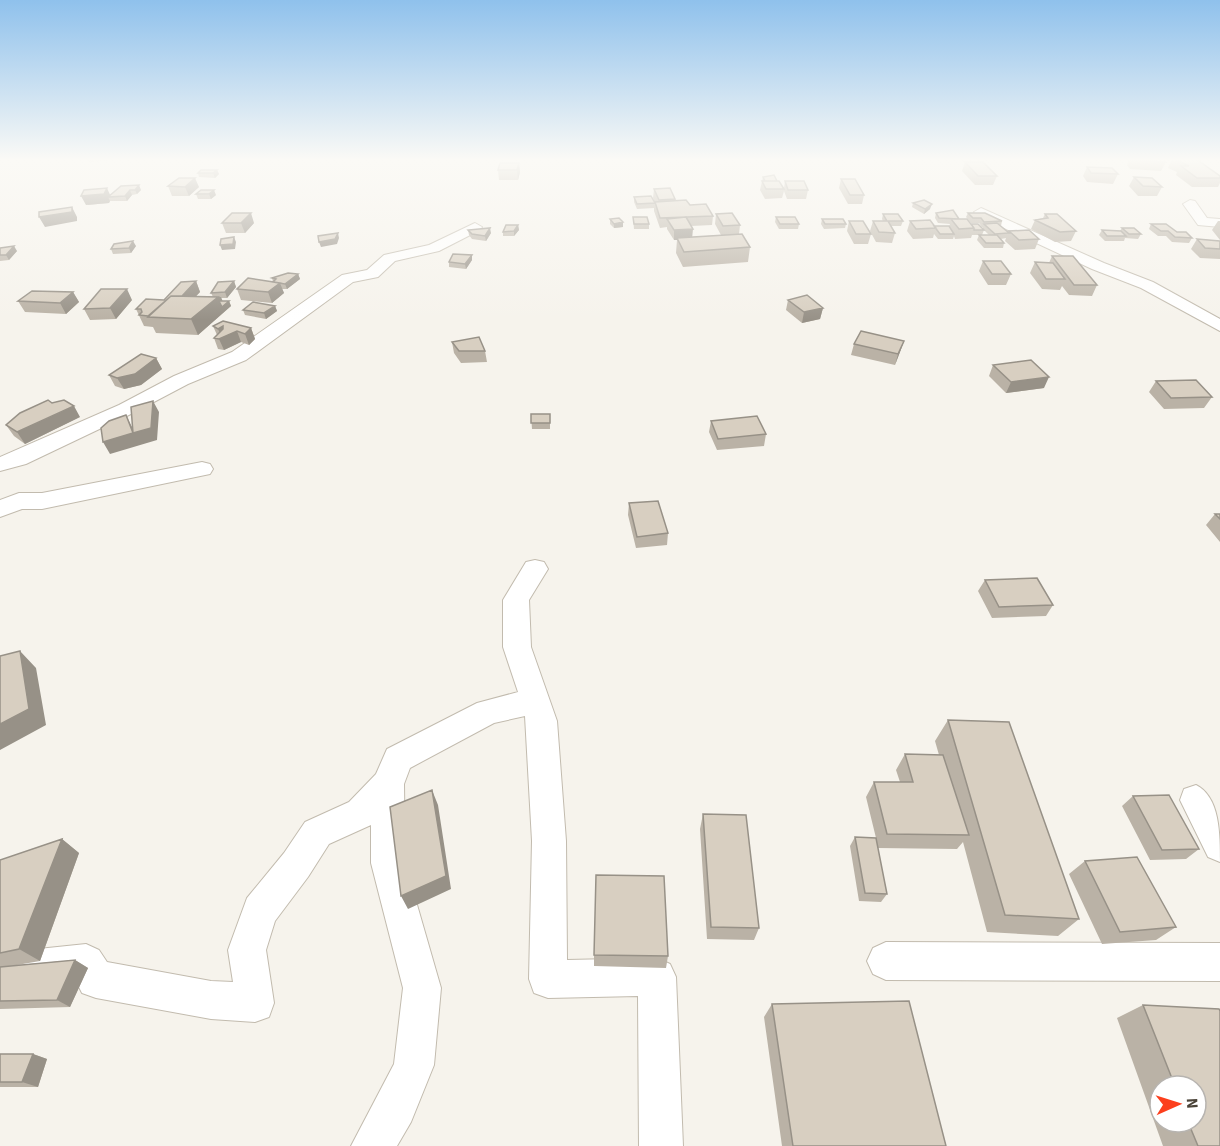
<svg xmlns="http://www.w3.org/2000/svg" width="1220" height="1146" viewBox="0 0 1220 1146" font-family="'Source Sans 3',sans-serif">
<rect width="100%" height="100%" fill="#f6f3ec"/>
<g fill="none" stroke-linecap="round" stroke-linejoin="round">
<g stroke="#c2bbae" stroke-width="2">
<path id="minor" d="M1190,200L1195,201L1207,218L1220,219V227L1198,225L1183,204Z
M981,208L1104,263L1153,282L1220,319V331L1141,288L1092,269L976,215L974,212Z
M475,223L482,227L480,230L439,251L395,261L378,277L353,282L246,360L188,384L133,413L26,464L0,471V457L119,405L174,376L232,352L342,275L367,270L384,255L429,245Z
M202,462L210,464L213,469L210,474L42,509H22L0,517V500L19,493H42Z
M535,560L544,562L548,569L529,600L531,647L557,721L566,841L567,960L657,958L670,964L676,977L683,1146H639L638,996L548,998L534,993L529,979L532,841L525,716L494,723L410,768L404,784L405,863L441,988L434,1065L411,1122L397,1146H351L394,1064L403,988L371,863V825L329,844L308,877L275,921L266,950L274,1003L269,1017L255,1022L211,1019L96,998L82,993L77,983L0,991V953L86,944L99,950L107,962L211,981L233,982L228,950L247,898L284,853L305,822L349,802L376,774L387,749L477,703L518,692L503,647V600L526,562Z
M1196,785C1220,797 1220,834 1220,862L1208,857L1180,800L1184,789Z
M886,942L1220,943V981L886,980L873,974L867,961L873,948Z"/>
</g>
<use href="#minor" fill="#fff" fill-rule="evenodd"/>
</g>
<path fill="#bab2a6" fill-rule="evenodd" d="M88,159H109L107,161L89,162Z
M1129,159H1164L1166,162L1161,171L1130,169L1127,165Z
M1172,159H1196L1220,176V183L1218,187H1192L1176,175L1177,172L1168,168Z
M965,162L997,176L993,185H975L962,171Z
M519,163L520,172L518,180H499L498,170Z
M1087,167L1118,174L1113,184L1087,182L1083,176Z
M217,170L219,174L215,178L199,177L198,173Z
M763,177L777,181L784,188L785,181L808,190L806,199H787L784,191L782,198L765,199L760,190Z
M1134,177L1162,187L1157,196H1138L1129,186Z
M841,179L864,195L862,204H848L839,188Z
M121,186L141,190L137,194L132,195L127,201H110L109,203L86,205L110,195Z
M168,186L199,187L189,196H172Z
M654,189L675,199V200L713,216L712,225L691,226L692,237L721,235L715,224L716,214L740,225L739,234L750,247L748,262L683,267L676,253L677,240H674L667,229V227L660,228L654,211V208L637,209L634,202V197L655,203L653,198Z
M196,194L216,195L211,199H198Z
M913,203L930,209L924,214L912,207Z
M936,213L959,219L984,230L982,235H972L971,238L955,239L954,236L953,239H938L934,234L933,238L913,239L907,231L910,221L934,226H949L950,224L938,223L935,218Z
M968,213L1002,221L1001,226L1008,233L1009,231L1039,239L1035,249L1015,250L1005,241L1006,238L1001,239L1004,243L1003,248H984L977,240L979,235H989L983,229V227H982L979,223H971L966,217Z
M883,214L903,221L901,226H891L895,233L892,243L876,242L870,231L873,221H883L882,219Z
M1045,214L1076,231L1071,241L1055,242L1031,229L1035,220L1043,218Z
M633,217L649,224V229H634Z
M776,217L799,224L798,229H779L775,222Z
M610,219L623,222V227L614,228L610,224Z
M822,219L846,224L845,228L824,229L821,224Z
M849,221L871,234L868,244H854L847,231Z
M1218,221H1220V240L1212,230Z
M222,223H254L245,233H226Z
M1151,224L1177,232L1192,238L1189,243L1172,242L1166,236H1158L1149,229Z
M518,225L519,230L514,236H503V232Z
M1122,228L1141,234L1138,239L1125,238L1124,241H1105L1099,235L1102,230L1120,231Z
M468,230L491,233L486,241L472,239L469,235Z
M1197,239L1220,241V259L1200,258L1191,249Z
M136,246L131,253L113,254L111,249Z
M0,248L17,251L9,260L0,261Z
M472,255V260L466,269L449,267V262Z
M1052,256L1097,285L1092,296L1069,295L1062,286L1060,290L1042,289L1030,273L1035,262L1049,263Z
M983,261L1011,274L1006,285H988L979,271Z
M298,274L300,279L287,289H282L284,293L272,303L241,300L237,289L273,282L272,278Z
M196,281L200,292L196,296L213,297L211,293L234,281L236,287L227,298H221L222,301H229L231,306L198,335L156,333L153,327L144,326L136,309L164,300Z
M73,292L79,302L66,314L25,312L18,301Z
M132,300L116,319L90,320L84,309Z
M788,300L823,308L820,319L802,323L786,310Z
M275,306L277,311L266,319L245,315L243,310Z
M213,326L251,328L255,339L249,345L241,342L224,350L218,349L214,338L217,335Z
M904,341L895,365L851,355L854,344Z
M452,342L485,351L487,362L461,363L454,353Z
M156,358L162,369L141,385L124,389L115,386L109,375Z
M993,365L1044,388L1006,393L989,376Z
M1156,381L1212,397L1204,408L1164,409L1149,392Z
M531,414H550V429H532Z
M80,417L25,444L14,436L6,425Z
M711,421L766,434L764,446L717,450L709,432Z
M629,503L668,533L667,545L636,548L628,515Z
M1215,514H1220V542L1206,525Z
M985,580L1053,605L1046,616L992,618L978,591Z
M948,720L1079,919L1058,936L987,932L963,842L957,849L878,848L887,894L881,902L859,901L850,846L855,837L876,838L866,797L874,782H900L896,770L905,754L939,755L935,741Z
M1133,796L1199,849L1186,859L1150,860L1122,806Z
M703,814L759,928L754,940L707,939L700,829Z
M62,839L79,853L40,961L17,965L75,960L88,968L70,1007L0,1009V860Z
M1085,861L1176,927L1156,940L1102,944L1069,874Z
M594,955L668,956L666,968L594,966Z
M772,1004L946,1146H782L764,1017Z
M1143,1005L1219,1009L1220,1011V1146H1163L1117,1018ZM1160,1086H1196V1122H1160Z
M0,1054H33L47,1059L38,1087H0Z"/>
<path fill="#979187" d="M1040,159H1053L1039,161Z
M519,163L520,172L518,180L517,170Z
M217,170L219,174L215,178L213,173Z
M195,178L199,187L189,196L185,187Z
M139,185L141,190L137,194L135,190Z
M107,188L111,197H108L110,201L109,203L86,205L81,196Z
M130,190L132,195L127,201L125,196Z
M214,190L216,195L211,199L209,194Z
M932,204L930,209L924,214L925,209Z
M72,207L77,217V221L45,227L39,217Z
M251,213L254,223L245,233L241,223Z
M623,222V227L614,228V224Z
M518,225L519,230L514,236V231Z
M490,228L491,233L486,241L485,236Z
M693,229L692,239L677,238V240H674V230Z
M338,233L339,238L337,244L321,247L319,242Z
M234,237L236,242L235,249L222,250L220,245Z
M133,241L136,246L131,253L129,248Z
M14,246L17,251L9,260L6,255Z
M472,255V260L466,269L465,264Z
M298,274L300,279L287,289L285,284Z
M196,281L200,292L183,310L178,300Z
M234,281L236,287L227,298L225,292Z
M280,283L284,293L272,303L268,292Z
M127,289L132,300L116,319L110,308Z
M73,292L79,302L66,314L60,303Z
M218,297H221L223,302L229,301L231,306L198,335L191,319Z
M275,306L277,311L266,319L264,313Z
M823,308L820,319L802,323L804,312Z
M223,326L237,331L241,342L224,350L219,339L222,338L218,329Z
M251,328L255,339L249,345L245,334Z
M904,341L900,352L895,365L898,354Z
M156,358L162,369L141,385L124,389L117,378Z
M1049,377L1044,388L1006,393L1011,382Z
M153,401L159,412L157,440L110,454L103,442L126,415L132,427Z
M74,406L80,417L25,444L17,432Z
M20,651L36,668L46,725L0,750V724Z
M432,790L438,805L451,889L408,909L401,896Z
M62,839L79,853L40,961L19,949Z
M75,960L88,968L70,1007L57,1000Z
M33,1054L47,1059L38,1087L22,1082Z"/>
<path fill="#d8cfc1" stroke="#979187" stroke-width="1.5" d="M1134,159H1164L1166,162L1134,160Z
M1174,159H1196L1220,176V178H1197L1181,166H1189Z
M965,162H983L997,176H978Z
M500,163H519L517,170H498Z
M1087,167L1112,168L1118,174L1091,173Z
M201,170H217L213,173H198Z
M774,175L777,181H765L763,177Z
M1134,177L1152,178L1162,187L1143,186Z
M179,178H195L185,187L168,186Z
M841,179H855L864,195H850Z
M762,181H779L784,189H766Z
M785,181H804L808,190H788Z
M139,185L135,190H130L125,196L108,197L121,186Z
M107,188L104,194L81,196L84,190Z
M670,188L675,199L659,200L654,189Z
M201,190H214L209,194H196Z
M651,196L655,203L637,204L634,197Z
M686,200L690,205L706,204L713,216L660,218L655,202Z
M924,200L932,204L925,209L913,203Z
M72,207V212L39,217V212Z
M953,210L959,219L939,218L936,213Z
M232,213H251L241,223H222Z
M732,213L740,225L723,226L716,214Z
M968,213H985L1002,221L984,222L981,218H973Z
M883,214H898L903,221H887Z
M1045,214H1057L1076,231L1060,232L1035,220L1048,218Z
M633,217H647L649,224H634Z
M686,217L693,229L674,230L667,219Z
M776,217H795L799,224H780Z
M619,218L623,222L614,224L610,219Z
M822,219H843L846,224H825Z
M951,219H967L974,228L959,229Z
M930,220L936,228L916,229L910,221Z
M849,221H863L871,234H856Z
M873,221H888L895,233L879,232Z
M997,223L1009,233L995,234L984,224Z
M971,224H978L984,230H974V228Z
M1151,224H1166L1177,232H1186L1192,238L1175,237L1168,231H1161Z
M506,225H518L514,231L503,232Z
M934,226H949L954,234H940Z
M490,228L485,236L472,234L468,230Z
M1122,228H1134L1141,234H1129Z
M1029,230L1039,239L1019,240L1009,231Z
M1102,230L1121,231L1126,236H1107Z
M338,233L335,239L319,242L318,236Z
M742,234L750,247L684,252L677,238Z
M979,235H997L1004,243H986Z
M234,237L233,244L220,245L221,239Z
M1197,239L1220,241V249L1205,248Z
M133,241L129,248L111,249L114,244Z
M14,246L6,255H0V248Z
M453,254L472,255L465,264L449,262Z
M1052,256H1073L1097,285H1074Z
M983,261H1001L1011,274H992Z
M1035,262L1053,263L1065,279H1046Z
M288,273L298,274L285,284L273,282L276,279L272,278Z
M248,278L280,283L268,292L237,289Z
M196,281L182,296H171L148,316L139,315L142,312L141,309H136L146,299L164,300L181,282Z
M234,281L225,292L211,293L218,282Z
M101,289H127L110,308L84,309Z
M32,291L73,292L60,303L18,301Z
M807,295L823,308L804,312L788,300Z
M171,296L218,297L191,319L148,317Z
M219,301H229L222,307Z
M253,302L275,306L264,313L243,310Z
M223,321L251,328L245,334L237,331L219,339L214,338L223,329V326L218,329L213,326Z
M861,331L904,341L898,354L854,344Z
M479,337L485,351H459L452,342Z
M141,354L156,358L135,374L117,378L109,375Z
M1031,360L1049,377L1011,382L993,365Z
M1196,380L1212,397L1171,398L1156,381Z
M48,400L52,403L64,400L74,406L17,432L6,425L20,413Z
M153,401L151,428L133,433L131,407Z
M531,414H550V423H531Z
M126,415L133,433L103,442L101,428L109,421Z
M757,416L766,434L718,439L711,421Z
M658,501L668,533L637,537L629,503Z
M1215,514H1220V519Z
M1037,578L1053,605L999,607L985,580Z
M20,651L29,709L0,724V656Z
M948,720L1009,722L1079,919L1005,915Z
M905,754L943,755L969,835L887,834L874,782H913Z
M432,790L446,876L401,896L390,807Z
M1169,795L1199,849L1162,850L1133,796Z
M703,814L746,815L759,928L711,927Z
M855,837L876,838L887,894L865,893Z
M62,839L19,949L0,953V860Z
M1137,857L1176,927L1120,932L1085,861Z
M596,875L664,876L668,956L594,955Z
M75,960L57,1000L0,1001V967Z
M909,1001L946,1146H793L772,1004Z
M1143,1005L1219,1009L1220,1011V1146H1198L1188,1122H1196V1086H1175Z
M0,1054H33L22,1082H0Z"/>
<linearGradient id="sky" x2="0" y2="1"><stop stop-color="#8fc1ec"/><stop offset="0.5" stop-color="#fbfaf6"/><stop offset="1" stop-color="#fbfaf6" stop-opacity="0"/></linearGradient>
<rect width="1220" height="320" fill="url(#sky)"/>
<g transform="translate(1178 1104) rotate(87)"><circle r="28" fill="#ffffff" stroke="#b7b4b0" stroke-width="1.5"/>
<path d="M0-4.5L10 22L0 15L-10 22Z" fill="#fc3f1d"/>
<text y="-9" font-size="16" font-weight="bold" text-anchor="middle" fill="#4b4439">N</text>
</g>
</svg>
